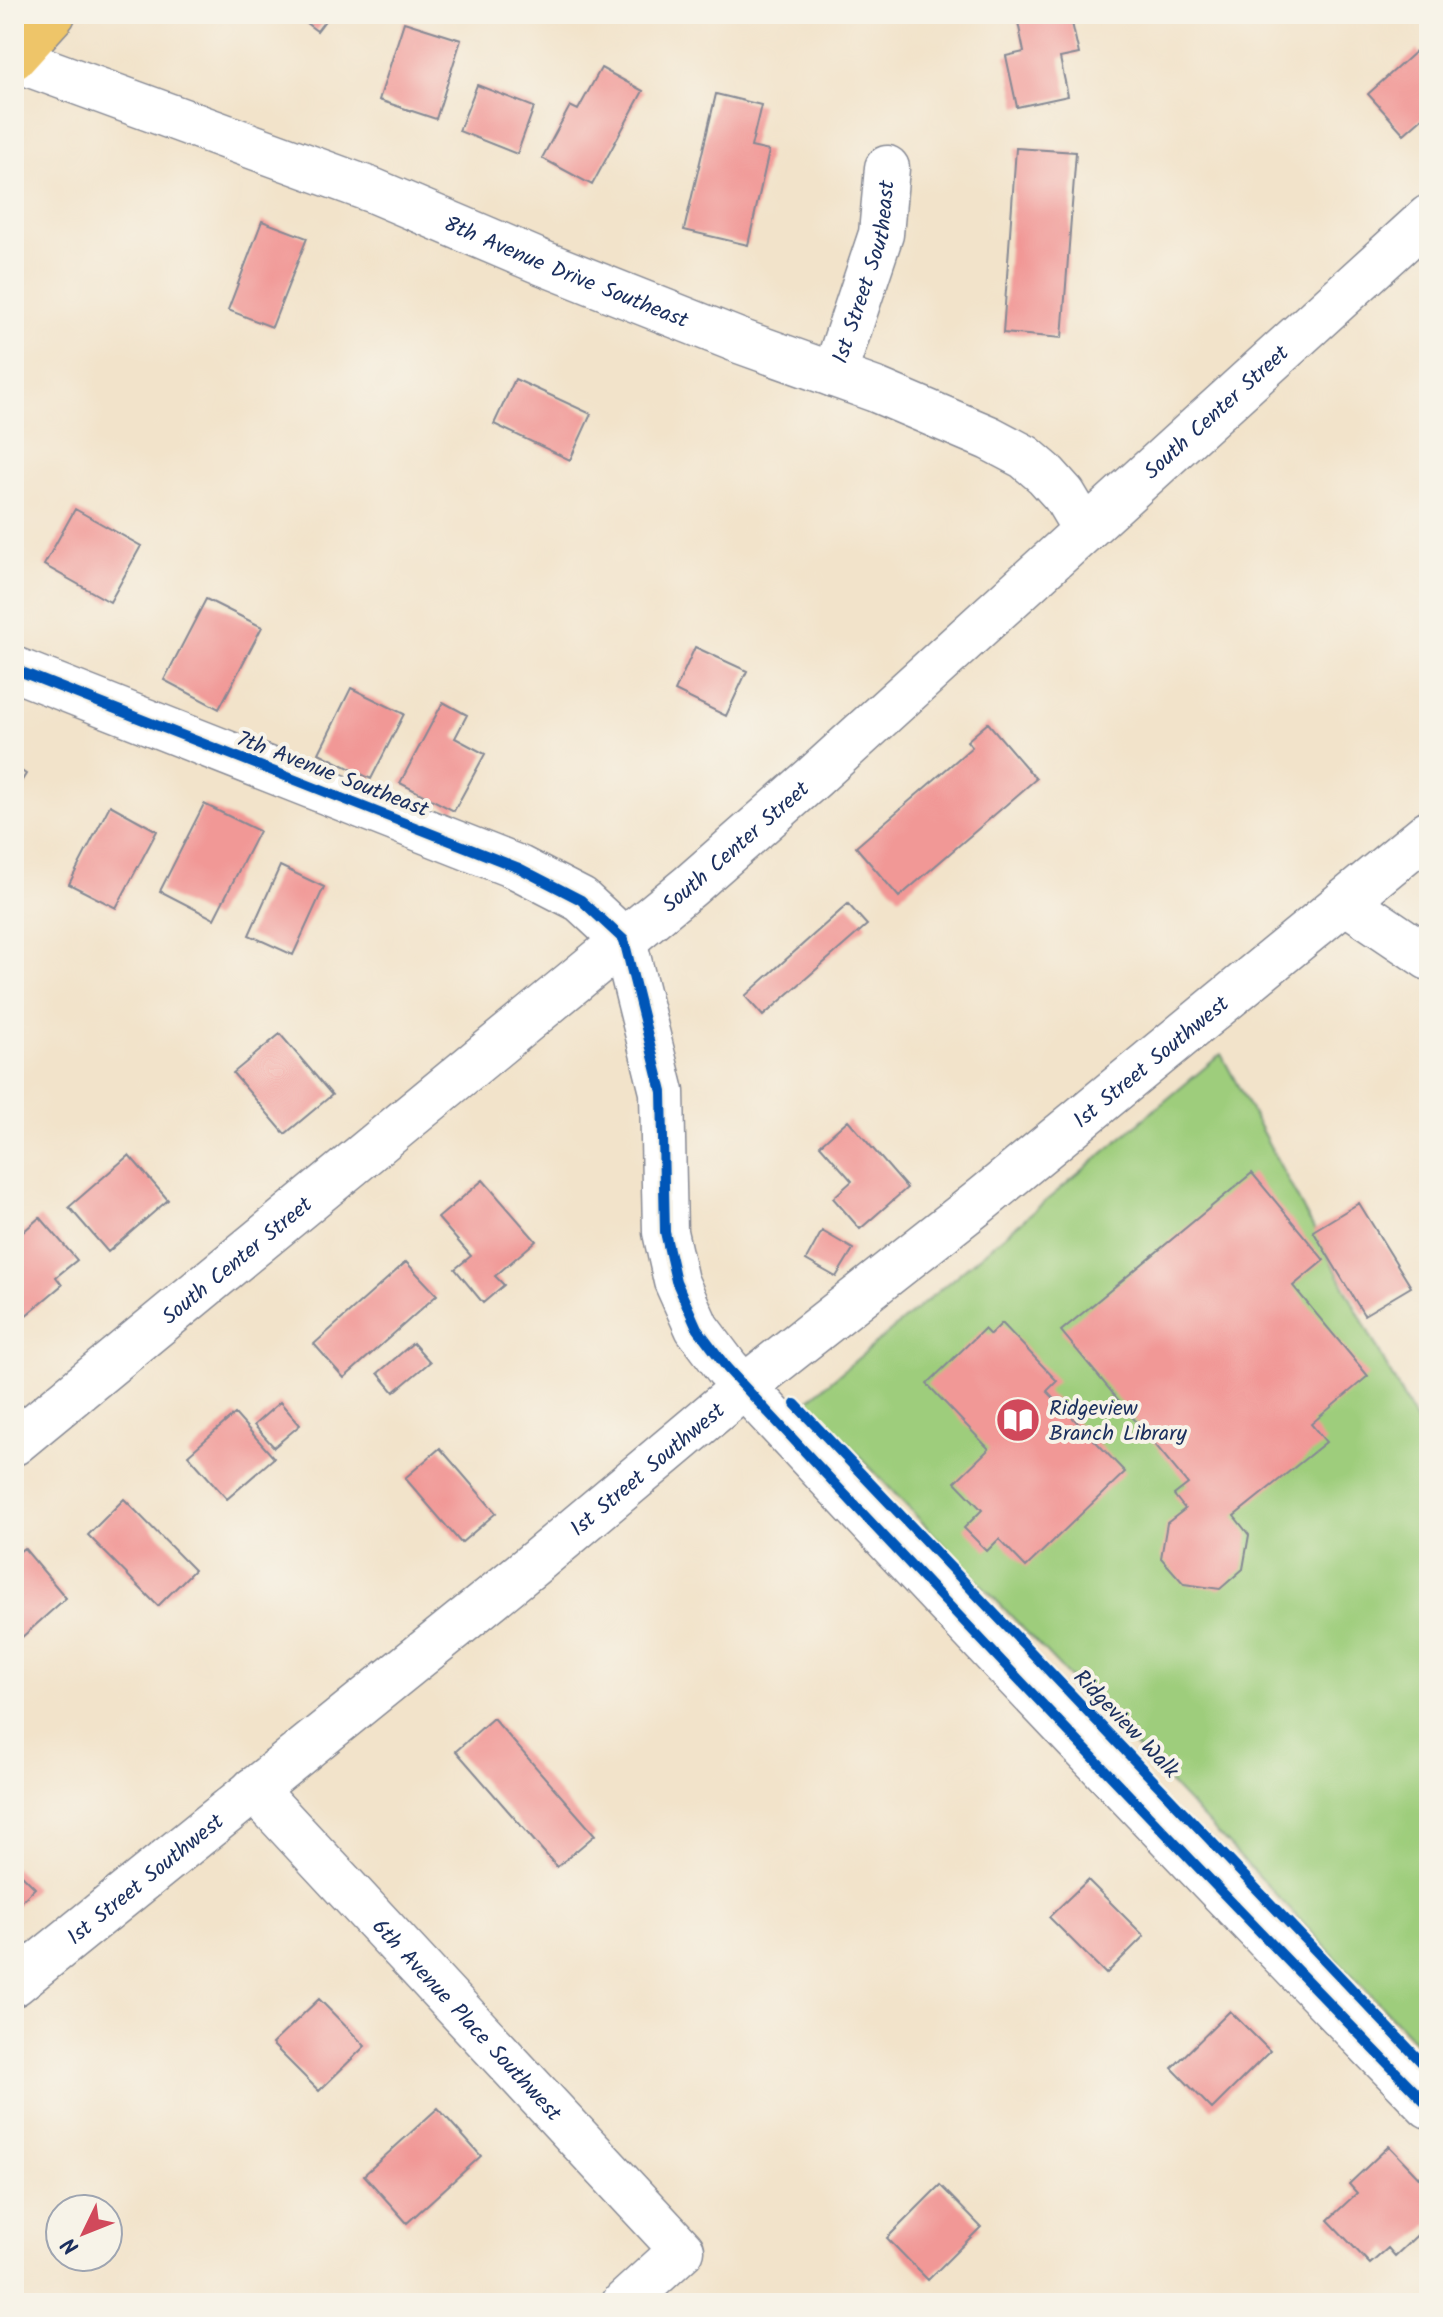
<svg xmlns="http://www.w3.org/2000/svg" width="1443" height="2317" viewBox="0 0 1443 2317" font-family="Kalam,sans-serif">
<rect width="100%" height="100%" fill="#f7f3e8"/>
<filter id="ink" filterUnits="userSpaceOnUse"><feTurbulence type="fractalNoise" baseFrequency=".0125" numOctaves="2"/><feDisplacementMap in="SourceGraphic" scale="16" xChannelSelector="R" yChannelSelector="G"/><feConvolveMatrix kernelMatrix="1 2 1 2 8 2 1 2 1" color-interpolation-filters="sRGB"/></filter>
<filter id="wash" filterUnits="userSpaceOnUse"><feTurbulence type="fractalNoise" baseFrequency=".006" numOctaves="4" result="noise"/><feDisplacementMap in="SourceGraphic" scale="32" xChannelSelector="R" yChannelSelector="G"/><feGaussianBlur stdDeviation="1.8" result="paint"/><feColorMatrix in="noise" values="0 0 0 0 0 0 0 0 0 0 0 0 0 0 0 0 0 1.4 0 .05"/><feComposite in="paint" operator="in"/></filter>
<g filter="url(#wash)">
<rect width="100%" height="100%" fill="#f2e3ca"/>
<path fill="#9ecd7b" stroke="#5c7e6c" stroke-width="2" d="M1221,1054L1429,1446V2056L807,1401Z"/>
<g id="blocks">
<path fill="#f19896" d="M294,14H330L317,31Z
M1032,14H1070L1079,54L1060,58L1068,96L1017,107L1006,56L1024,52L1017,17Z
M404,22L461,40L436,119L379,100Z
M1417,50L1429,64V112L1404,134L1368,94Z
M601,68L643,91L592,185L542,158L570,106L578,110Z
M477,85L534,107L517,154L459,131Z
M716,94L761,105L751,147L769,151L748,245L684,230Z
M1016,148L1076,152L1062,338L1003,333Z
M262,221L307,238L272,327L228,310Z
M515,379L591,414L570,460L494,424Z
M75,509L141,546L110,602L44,565Z
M206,599L262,627L219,709L164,680Z
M695,647L747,671L726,716L675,691Z
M351,688L404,714L371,779L319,753Z
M443,702L467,715L455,738L485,754L454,811L400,783Z
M988,723L1036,779L899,897L856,847L972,747L967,741Z
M14,766L26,774L14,793Z
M204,804L259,831L214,919L160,891Z
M110,805L157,831L116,908L69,884Z
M280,866L324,887L293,955L249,935Z
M848,904L867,925L763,1016L745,996Z
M280,1034L332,1095L285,1134L233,1073Z
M848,1120L907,1188L860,1229L833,1198L852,1181L820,1145Z
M129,1155L168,1200L108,1252L69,1207Z
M1252,1173L1324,1260L1293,1286L1368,1376L1311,1424L1326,1442L1234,1516L1249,1535L1243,1569L1220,1589L1184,1584L1161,1558L1167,1523L1185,1509L1174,1495L1188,1484L1061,1331Z
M483,1180L536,1241L495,1276L504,1285L483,1303L455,1269L471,1256L438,1218Z
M1359,1203L1411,1287L1364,1315L1313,1231Z
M40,1217L77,1260L56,1277L62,1285L25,1316L14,1303V1240Z
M822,1231L853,1249L836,1277L806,1260Z
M406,1262L437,1295L344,1378L314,1344Z
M1002,1323L1057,1381L1047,1391L1125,1472L1026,1567L999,1539L987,1551L964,1528L982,1510L955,1482L989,1449L927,1384L984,1329L990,1335Z
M413,1343L430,1362L394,1392L378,1373Z
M280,1402L300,1425L274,1447L254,1425Z
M235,1414L274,1458L227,1499L188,1455Z
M440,1448L496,1513L461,1543L405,1478Z
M124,1499L194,1570L158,1606L88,1535Z
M24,1548L66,1598L21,1638L14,1630V1556Z
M493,1718L595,1835L557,1867L456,1751Z
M14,1867L35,1888L14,1909Z
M1088,1880L1144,1936L1106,1974L1049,1917Z
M319,1999L365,2046L319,2091L272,2044Z
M1230,2011L1270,2051L1212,2109L1172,2068Z
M438,2108L481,2156L407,2223L364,2175Z
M1389,2146L1429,2188V2224L1395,2256L1388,2248L1370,2264L1328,2220L1357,2193L1349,2184Z
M940,2185L981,2227L928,2280L887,2238Z"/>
</g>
</g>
<g filter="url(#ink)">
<use href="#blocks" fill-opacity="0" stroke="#868994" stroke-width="2"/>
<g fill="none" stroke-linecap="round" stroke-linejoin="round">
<g stroke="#868994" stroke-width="47">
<g id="minor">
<path id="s1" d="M14,59L374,191L543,263L742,342L876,390L989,438L1025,457L1046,475L1064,495L1085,530"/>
<path id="s2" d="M834,375L881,234L887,168"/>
<path d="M14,669L519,868L581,900L624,940L662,1092L665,1232L676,1281L697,1328L727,1368C958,1617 1192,1863 1429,2106"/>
<path d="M1346,902L1429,958"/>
<path id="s3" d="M14,1443L690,886L814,777L1429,217"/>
<path id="s4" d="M254,1789L682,2250L624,2303"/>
<path id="s5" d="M14,1984L531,1566L744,1387L978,1203L1429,832"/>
</g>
</g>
<g stroke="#868994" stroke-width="47">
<path id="major" d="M14,57L53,14"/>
</g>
<use href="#minor" stroke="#fff" stroke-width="44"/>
<use href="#major" stroke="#eec569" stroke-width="44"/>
<g stroke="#f7f3e8" stroke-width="15">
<path id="cycleway" d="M14,669L519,868L581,900L624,940L662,1092L665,1232L676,1281L697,1328L727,1368C958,1617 1192,1863 1429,2106
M795,1404L1429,2070"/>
</g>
<use href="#cycleway" stroke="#0057b8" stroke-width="10"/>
</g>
</g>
<defs>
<g id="library-disc" transform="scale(2.3)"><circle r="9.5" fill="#d1495b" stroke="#f7f3e8"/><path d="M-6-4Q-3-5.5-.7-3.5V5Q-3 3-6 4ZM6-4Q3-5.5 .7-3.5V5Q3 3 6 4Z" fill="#fff"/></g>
</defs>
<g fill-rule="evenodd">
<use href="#library-disc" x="1018" y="1420"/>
</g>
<g text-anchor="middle" stroke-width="8" stroke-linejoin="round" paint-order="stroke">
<g font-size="22" fill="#1b2f5e" stroke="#f7f3e8">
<text dy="8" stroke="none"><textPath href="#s1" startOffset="592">8th Avenue Drive Southeast</textPath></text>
<text dy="8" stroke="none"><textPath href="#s2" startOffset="108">1st Street Southeast</textPath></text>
<text dy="8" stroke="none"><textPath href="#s3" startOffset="1584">South Center Street</textPath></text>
<text transform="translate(333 773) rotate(21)" y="8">7th Avenue Southeast</text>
<text dy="8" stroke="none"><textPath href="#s3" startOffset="936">South Center Street</textPath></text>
<text dy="8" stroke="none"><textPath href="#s5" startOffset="1464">1st Street Southwest</textPath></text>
<text dy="8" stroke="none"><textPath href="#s3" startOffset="288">South Center Street</textPath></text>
<text dy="8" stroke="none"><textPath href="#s5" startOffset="816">1st Street Southwest</textPath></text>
<text transform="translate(1127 1723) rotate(46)" y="8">Ridgeview Walk</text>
<text dy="8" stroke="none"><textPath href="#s5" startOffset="168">1st Street Southwest</textPath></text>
<text dy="8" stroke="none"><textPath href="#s4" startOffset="314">6th Avenue Place Southwest</textPath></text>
</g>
<g font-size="22" fill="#1b2f5e" stroke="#f7f3e8" text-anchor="start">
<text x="1049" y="1415">Ridgeview<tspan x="1049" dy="25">Branch Library</tspan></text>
</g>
</g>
<rect width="1443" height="2317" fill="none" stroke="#f7f3e8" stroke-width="48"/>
<g transform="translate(84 2233) rotate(227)"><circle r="38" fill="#f7f3e8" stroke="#9fa5b1" stroke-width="2"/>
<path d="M0-6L14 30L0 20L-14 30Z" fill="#d1495b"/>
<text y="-12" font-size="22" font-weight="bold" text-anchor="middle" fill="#1b2f5e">N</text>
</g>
</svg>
